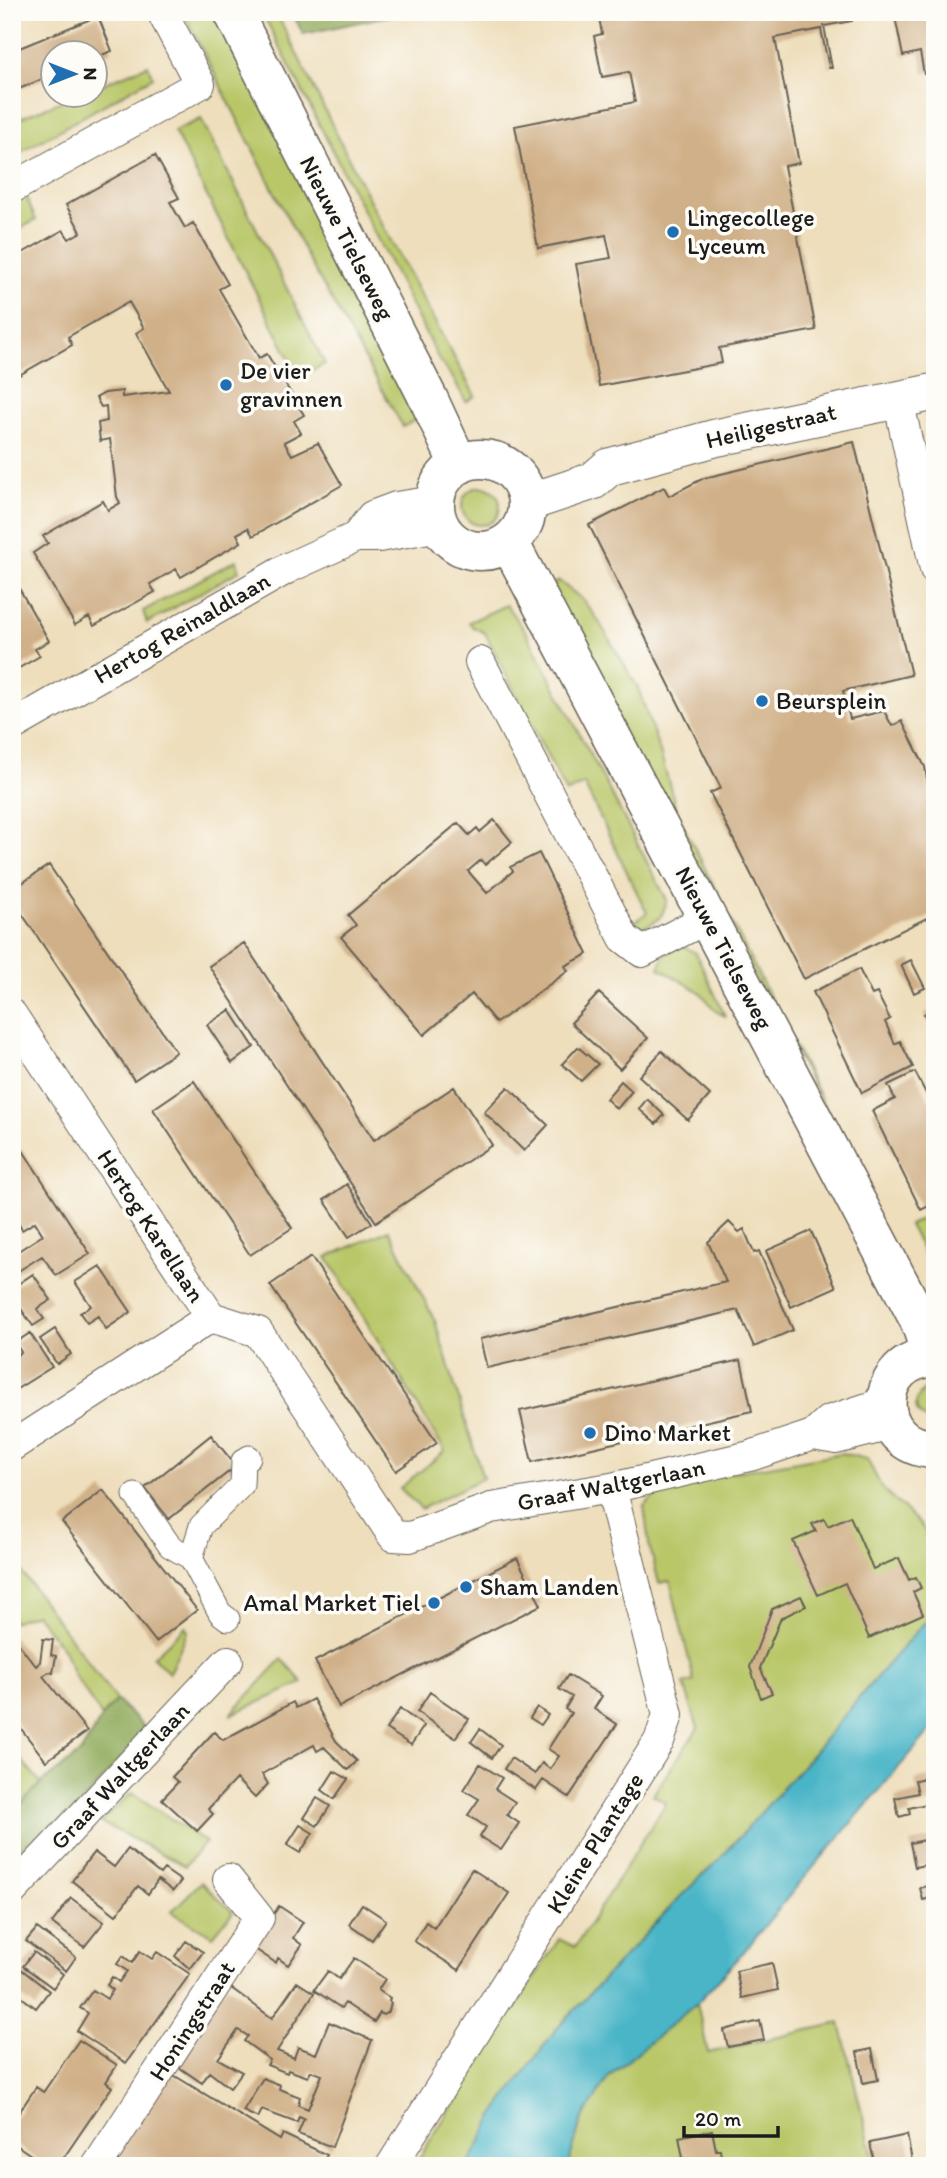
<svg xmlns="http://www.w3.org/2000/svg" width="947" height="2178" viewBox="0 0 947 2178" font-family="Itim,sans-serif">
<rect width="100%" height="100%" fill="#fdfcf7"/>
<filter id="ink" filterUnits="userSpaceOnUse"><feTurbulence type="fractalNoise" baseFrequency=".0143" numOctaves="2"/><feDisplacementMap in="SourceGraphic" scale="14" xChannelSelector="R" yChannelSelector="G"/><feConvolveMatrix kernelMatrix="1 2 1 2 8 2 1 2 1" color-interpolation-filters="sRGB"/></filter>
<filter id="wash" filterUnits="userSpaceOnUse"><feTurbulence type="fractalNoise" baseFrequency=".00686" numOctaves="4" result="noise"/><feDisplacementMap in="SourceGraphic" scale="28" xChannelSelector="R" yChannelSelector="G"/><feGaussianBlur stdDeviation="1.57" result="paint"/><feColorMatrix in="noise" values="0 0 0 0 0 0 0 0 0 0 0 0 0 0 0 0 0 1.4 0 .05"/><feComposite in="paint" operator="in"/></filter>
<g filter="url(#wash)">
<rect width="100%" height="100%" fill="#eedebc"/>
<path fill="#b9c769" stroke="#6a7242" stroke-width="2" d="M183,12H221L428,413L403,427L309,260Z
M262,12H276L375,211L475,396L466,402L454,380L438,358Z
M148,65L153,77L12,157V121L77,95L94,94L95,87Z
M201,119L325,364L299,377L174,131Z
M26,197L36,220L12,233V205Z
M462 506a19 19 0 1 1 38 0a19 19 0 1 1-38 0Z
M236,560L239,571L147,623L143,611Z
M559,581L582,599L598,620L638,688L660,752L678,815L827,1111L544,588Z
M506,605L526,632L667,900C663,917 658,923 641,927L634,922L647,913L584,784L566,793L485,633L473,627L469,622Z
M685,947L696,953L725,1016L717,1012L700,992L659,968L666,952Z
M935,1212V1275L909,1225Z
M389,1230L435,1321L483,1478L421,1509L400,1488L445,1451L327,1257Z
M929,1387H935V1421C912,1419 910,1397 929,1387Z
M842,1453L867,1459L882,1488L919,1523L935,1545V1616L922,1625L869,1686L799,1770L720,1859L682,1895L554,2032L496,2112L468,2166H414L559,1939L575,1947L666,1803L653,1795L698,1728L684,1684L694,1681L670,1581L659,1583L649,1544L644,1506L653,1497L686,1481Z
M12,1559L116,1700L102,1717L74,1675L64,1650L36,1614L12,1622Z
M186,1626L188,1631L169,1673L153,1657Z
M282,1659L303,1683L230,1715Z
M12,1749L41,1783L12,1815Z
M132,1793L206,1842L185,1866L100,1822Z
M201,1882L233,1912L213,1936L171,1912Z
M697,2003L708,2053L840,2023L875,2166H568L581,2121L609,2076Z"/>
<path fill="#92ac5d" stroke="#57643c" stroke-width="2" d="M292,12H407L303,34Z
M116,1700L147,1730L12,1880V1815L41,1783L81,1752L102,1717Z"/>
<path fill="#4ab5c7" stroke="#336872" stroke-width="2" d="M935,1616V1725L794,1890L742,1954L697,2003L609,2076L581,2121L568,2166H468L496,2112L554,2032L682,1895L720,1859L799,1770L869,1686L922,1625Z"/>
<g id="blocks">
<path fill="#d0b088" d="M598,12H851L852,21L824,26L832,68H829L821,29L775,38L799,163L784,166L816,330L719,348L722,363L599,386L576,264L611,258L606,235L538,248L515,126L635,102L629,72L602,77L594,36L602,34Z
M894,12H935V72L924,74L920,52L903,56Z
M98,16L112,51L94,58V52H52V75L12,92V51Z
M155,155L179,198L170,202L185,228L193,223L228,284L219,289L259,358L267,354L304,415L294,421L301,433L284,442L292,455L318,443L342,485L253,536L248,528L237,534L241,542L181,577L176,569L150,584L155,592L94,626L89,617L75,625L33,553L48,543L43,536L103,501L108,510L120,503L117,497L110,439L100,441L98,423L107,421L106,406L101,407L96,398L105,393L122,391V397L169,391L136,333L144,328L129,302L68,337L72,345L12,379V259L63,230L69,239L81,232L66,205Z
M854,442L911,675L843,691L850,719L884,711L892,726L902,721L925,767L935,827V914L804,979L710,793L721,788L589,525L664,487L669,496L704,478Z
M12,576L49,641L35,649L40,656L12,672Z
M494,820L512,842L485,865L481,860L468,871L487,893L513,871L510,867L539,853L588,954L565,966L568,971L496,1023L472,994L424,1035L341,937L356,925L348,915L458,823L469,835L477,828L480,832Z
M49,865L176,1052L134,1080L12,899V890Z
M244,943L374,1140L454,1087L492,1145L376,1222L209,966Z
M911,960L925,988L914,993L901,965Z
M859,969L872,995L877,993L890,1019L885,1022L895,1044L900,1041L913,1067L862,1093L813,992Z
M599,993L648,1038L620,1069L571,1023Z
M935,1009V1035L924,1014Z
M230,1010L254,1047L232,1063L207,1025Z
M578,1047L598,1064L581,1081L562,1064Z
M662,1051L710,1095L688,1120L639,1076Z
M915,1072L935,1111V1203L921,1210L872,1111L895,1099L888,1085Z
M194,1081L292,1228L250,1255L153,1109Z
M621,1081L632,1091L617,1109L606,1099Z
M508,1087L548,1125L524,1151L484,1112Z
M647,1099L664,1115L656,1124L639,1109Z
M22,1149L90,1254L56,1275L42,1256L12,1275V1255L43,1235L35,1222L22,1230L12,1211V1155Z
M347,1184L372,1223L349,1237L324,1200Z
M729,1222L739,1232L744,1229L754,1253L759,1251L793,1330L754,1347L738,1310L487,1368L480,1339L726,1282L708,1242Z
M811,1231L836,1287L791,1307L766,1251Z
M311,1257L437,1443L396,1471L270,1285Z
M100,1266L131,1312L106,1329L98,1316L87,1323L80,1313L91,1306L75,1282Z
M33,1274L51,1300L37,1309L44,1319L33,1326L12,1296V1288Z
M55,1329L71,1354L57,1364L40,1339Z
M30,1333L52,1367L12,1392V1359L21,1352L15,1343Z
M741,1360L752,1411L532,1462L520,1411Z
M211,1435L236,1466L169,1519L145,1488Z
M103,1490L197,1610L156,1642L62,1522Z
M850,1516L873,1569L899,1558L909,1580L916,1577L921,1588L913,1592L923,1614L869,1638L845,1583L818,1595L793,1541L816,1531L812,1524L824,1519L828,1526Z
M517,1558L541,1605L339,1707L315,1661Z
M801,1596L806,1606L781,1618L760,1668L772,1693L761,1698L750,1667L772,1609Z
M12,1636L36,1666L40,1662L43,1639L53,1640L51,1655L56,1656L53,1673L49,1672L43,1676L87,1731L46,1761L12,1717Z
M568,1675L602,1696L594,1709L617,1724L569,1797L543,1780L536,1790L504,1769L511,1758L535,1774L542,1763L550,1769L559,1756L548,1749L571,1713L565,1709L572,1697L559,1689Z
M430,1692L469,1719L455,1738L417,1712Z
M313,1699L336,1741L357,1761L348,1770L324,1747L317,1751L314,1745L262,1774L268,1784L255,1798L236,1779L208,1809L213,1814L197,1831L162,1799L178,1782L172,1777L214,1732L223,1740L293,1702L296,1708Z
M537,1707L548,1715L541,1725L530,1718Z
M400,1709L424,1726L411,1745L386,1729Z
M480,1729L501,1745L492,1758L471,1742Z
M480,1764L502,1778L495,1789L515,1802L507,1815L519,1823L501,1850L480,1837L486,1827L468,1815L479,1799L464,1790Z
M334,1771L348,1779L334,1799L322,1790Z
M935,1776V1802L909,1808L910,1814L899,1817L895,1798L918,1793L915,1780Z
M317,1798L330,1806L317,1826L304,1818Z
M300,1825L313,1833L300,1853L287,1845Z
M935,1838V1863L915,1867L910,1843Z
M128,1849L160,1874L164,1869L181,1881L173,1891L158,1880L148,1894L138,1886L116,1915L72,1881L94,1852L114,1867Z
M472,1869L509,1893L459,1970L414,1941L426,1922L434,1928Z
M935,1884V1897L923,1900L920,1888Z
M71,1898L104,1922L84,1947L52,1923Z
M362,1904L386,1920L372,1940L349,1924Z
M279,1906L303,1922L293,1938L302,1945L288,1965L278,1958L276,1963L252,1947Z
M37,1928L76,1957L66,1971L26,1941Z
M186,1941L203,1952L190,1969L175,1956Z
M140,1951L152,1959L157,1952L190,1974L126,2063L77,2031L88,2013L80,2008L93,1990L107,1999L113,1990L107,1985L112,1977L119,1982L127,1971L117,1964L123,1956L132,1963Z
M34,1952L63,1974L53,1988L23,1966Z
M354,1958L385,1979L378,1990L390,1998L389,2001L391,2003L389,2011L383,2015L380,2013L374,2022L345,2003L341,2008L314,1990L328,1971L339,1979Z
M12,1962L49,1991L36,2008L12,1990Z
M772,1963L778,1990L742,1998L736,1971Z
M297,1982L314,1993L277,2051L294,2058L298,2047L316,2054L329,2022L372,2040L332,2147L298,2134L304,2119L299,2117L297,2123L262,2110L258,2118L243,2111L263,2078L280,2085L279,2089L300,2097L298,2105L308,2109L322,2075L311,2071L308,2077L288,2070L287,2073L267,2065L270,2060L244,2041L248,2036L238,2030L218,2059L242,2072L230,2088L209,2072L202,2083L173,2063L227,1985L272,2018Z
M760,2021L764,2040L728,2047L724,2030Z
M79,2040L117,2065L106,2082L112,2087L58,2166H47L12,2142V2123L36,2087L43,2092L44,2091Z
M872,2049L878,2080L863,2083L857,2052Z
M167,2071L280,2140L283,2134L327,2155L321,2166H103Z
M712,2130L716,2150H720L723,2166H665L664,2162L683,2158L679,2137Z
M907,2135L913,2166H875L870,2143Z
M12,2158L23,2166H12Z"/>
</g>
</g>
<g filter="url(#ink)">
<use href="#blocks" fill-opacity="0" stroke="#666054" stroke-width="2"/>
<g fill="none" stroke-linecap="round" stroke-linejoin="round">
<g stroke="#666054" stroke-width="25">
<path id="pedestrian" d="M135,1495L170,1546L191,1558
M228,1619L220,1613L191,1558L201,1526L242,1485L243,1461L249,1457"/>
</g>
<g stroke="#666054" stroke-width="32">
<path id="minor" d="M12,188L200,84L162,12
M898,399L935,569
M356,537L372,516L396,507L435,501
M480,662L624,938L642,952L692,926
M12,726L288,568L356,537H379L440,526
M12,1015L211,1317L258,1332L393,1536L410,1537L491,1508L611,1488L750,1456L813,1435L828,1421L886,1402
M813,1435L836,1439L891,1425
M12,1446L211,1317
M12,1891L228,1661
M97,2166L259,1918L228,1879
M391,2166L659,1741L668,1715L611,1488"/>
</g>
<g stroke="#666054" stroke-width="39">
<path id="tertiary" d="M527,503L593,481L609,467L715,438L935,392"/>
</g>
<g stroke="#666054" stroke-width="41">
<path id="secondary" d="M233,12L429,400L459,465
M435 505a46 46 0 1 1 92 0a46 46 0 1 1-92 0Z
M509,542L920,1322L932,1358
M935,1358C872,1357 869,1447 935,1449"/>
</g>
<use href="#pedestrian" stroke="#fff" stroke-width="23"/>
<use href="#minor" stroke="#fff" stroke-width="30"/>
<use href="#tertiary" stroke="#fff" stroke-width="37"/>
<use href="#secondary" stroke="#fff" stroke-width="38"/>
</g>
</g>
<g fill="#1f6fb2" stroke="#fdfcf7" stroke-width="2.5">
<circle cx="673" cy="232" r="7"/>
<circle cx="226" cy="385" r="7"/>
<circle cx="762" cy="701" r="7"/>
<circle cx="590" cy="1433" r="7"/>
<circle cx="466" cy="1587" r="7"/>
<circle cx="434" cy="1603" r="7"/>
</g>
<g text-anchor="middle" stroke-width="7" stroke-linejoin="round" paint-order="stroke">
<g font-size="24" fill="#1c1c1c" stroke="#fdfcf7" text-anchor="start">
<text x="687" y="226">Lingecollege<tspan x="687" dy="28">Lyceum</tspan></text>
<text x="240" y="379">De vier<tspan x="240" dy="28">gravinnen</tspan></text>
<text x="776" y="709">Beursplein</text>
<text x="604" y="1441">Dino Market</text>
<text x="480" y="1595">Sham Landen</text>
<text x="420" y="1611" text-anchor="end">Amal Market Tiel</text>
</g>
<g font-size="24" fill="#1c1c1c" stroke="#fdfcf7">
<text transform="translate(347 238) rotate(63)" y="8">Nieuwe Tielseweg</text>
<text transform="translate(771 426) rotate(-13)" y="8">Heiligestraat</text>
<text transform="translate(182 628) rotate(-30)" y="8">Hertog Reinaldlaan</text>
<text transform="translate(724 948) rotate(62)" y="8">Nieuwe Tielseweg</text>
<text transform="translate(151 1226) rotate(57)" y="8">Hertog Karellaan</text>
<text transform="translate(611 1485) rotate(-11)" y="8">Graaf Waltgerlaan</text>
<text transform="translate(120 1776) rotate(-47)" y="8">Graaf Waltgerlaan</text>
<text transform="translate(595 1843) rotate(-58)" y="8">Kleine Plantage</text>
<text transform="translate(192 2021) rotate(-57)" y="8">Honingstraat</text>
</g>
</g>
<rect width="947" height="2178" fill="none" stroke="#fdfcf7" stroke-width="42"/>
<g transform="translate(74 74) rotate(90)"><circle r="33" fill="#fdfcf7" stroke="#a3a29f" stroke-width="2"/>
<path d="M0-5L12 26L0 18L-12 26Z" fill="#1f6fb2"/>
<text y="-10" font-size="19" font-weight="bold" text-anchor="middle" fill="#1c1c1c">N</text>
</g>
<path d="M684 2126v10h94v-10" fill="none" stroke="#1c1c1c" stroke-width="3.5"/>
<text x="695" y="2126" font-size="21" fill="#1c1c1c" stroke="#fdfcf7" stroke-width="5" paint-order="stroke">20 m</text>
</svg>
